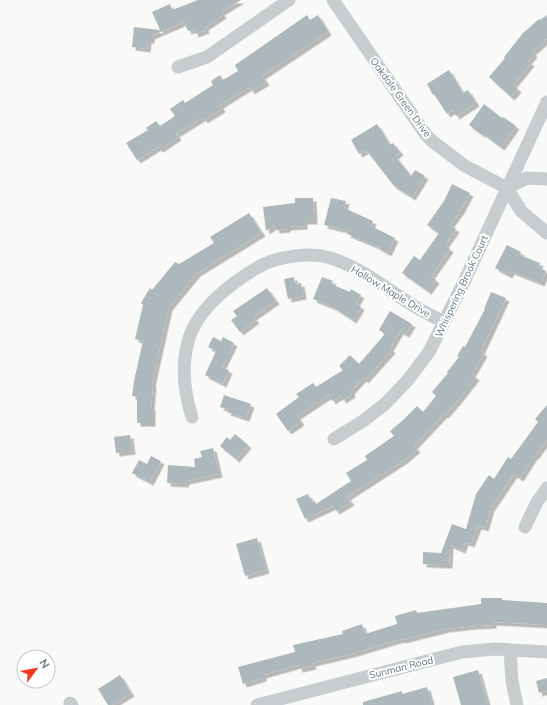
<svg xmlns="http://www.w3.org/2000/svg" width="547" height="705" viewBox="0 0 547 705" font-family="Mulish,sans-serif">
<defs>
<filter id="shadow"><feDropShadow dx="3.5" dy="3.5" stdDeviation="0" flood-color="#0004"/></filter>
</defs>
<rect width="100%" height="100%" fill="#f9f9f7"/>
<path fill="#adb8bc" filter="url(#shadow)" d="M198,0H241L221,12L223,15L205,27L206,30L195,34L194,29L188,31L184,22L151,36V40H148L147,49L132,47L134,27L160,30L152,12L170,4L172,10Z
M307,15L310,20L318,15L328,32L262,76L266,82L251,91L249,87L220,105L222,109L204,120L203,117L176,134L178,137L160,149L158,147L137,160L126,143L148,130L146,128L156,121L160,126L175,116L170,109L183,100L185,103L213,85L211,81L220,75L223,80L238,71L235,65Z
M547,15V39L532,52L534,54L528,61L531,63L513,85L518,89L511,97L489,77L505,58L504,57L523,33L539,19L540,20Z
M449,70L463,93L468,90L476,103L456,116L453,110L447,114L434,94L433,95L427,84Z
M484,104L502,118L503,117L516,126L501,147L482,133L481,134L469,125Z
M377,124L390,145L393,143L400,152L395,156L411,176L415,170L425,176L412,197L394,186L366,150L359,154L351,140Z
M452,184L470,193L461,210L450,225L456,229L445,245L450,249L431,276L436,280L428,291L402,273L414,256L420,260L439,233L427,225L444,201Z
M295,198H313L314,221H304V226L287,227V229L276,230L275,225L266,231L263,207L295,203Z
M331,198L346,201L344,208L373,221L371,226L395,238L388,253L374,245L347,234L349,231L324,225Z
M249,213L262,233L197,273L169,307L152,383L153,384L151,407H152V423H137V397L132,396L134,381L143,341L135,339L143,305L141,303L150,288L152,290L175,262L179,264L214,243L210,237Z
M507,245L521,252L520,255L540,263L538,267L546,271L541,283L511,271L509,275L495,268Z
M294,277L295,284L301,283L303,296L288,299L284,279Z
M322,277L333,281L331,284L350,292L351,289L361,295L356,303L361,307L353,320L333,307L313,299Z
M267,288L276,301L253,317L256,320L240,332L231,320L237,316L233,311Z
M491,292L506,298L481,351L484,353L472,374L476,377L459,399L445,415L444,414L414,446L417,449L404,460L347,497L351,502L336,511L333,506L305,519L296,499L308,494L312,502L315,501L316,504L351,481L346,473L367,460L365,456L394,436L390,431L403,420L417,406L423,412L436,396L432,392L448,373L447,372L459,357L457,356L463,346L465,347L485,309H484Z
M390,311L412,324L406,334L400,331L390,348L392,350L365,380L363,378L351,391L352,394L343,400L340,396L332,401L329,395L297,416L301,422L288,431L276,414L299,397L296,394L313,383L316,387L343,370L339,366L350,355L359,364L385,334L379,330Z
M213,337L221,341L223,337L234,343L222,367L229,370L223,384L205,375L216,351L208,347Z
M224,395L251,404L246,418L227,412L228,409L220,407Z
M547,405V440L535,456H534L520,478L514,474L491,508L485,528L478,526L471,544L465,542L462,550L450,545L449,565L423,564V552L441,553L452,524L466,529L476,494L489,475L494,479L508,457L511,459L538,422L535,419Z
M235,434L248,445L236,459L220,446L227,437L230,440Z
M130,435L132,451L116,453L114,437Z
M213,448L219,474L186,481L185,484L167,483L168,465L195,467L194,459L202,457L200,451Z
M151,456L161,461L150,482L132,473L139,460L147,464Z
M257,538L266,570L245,576L236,544Z
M481,598H502V600L547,603V625L493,622V625L473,626L446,629L402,640L401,639L351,654L312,663L313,666L299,669L298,665L263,675V678L243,684L238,667L295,652L293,645L343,634L342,631L362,624L365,634L397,624L395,616L416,610L417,613L481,604Z
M478,670L488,705H461L453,677Z
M120,675L131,693L112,705H108L98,689Z
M547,678V691L539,693L536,681Z
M427,687L432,705H363V702L402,691V694Z"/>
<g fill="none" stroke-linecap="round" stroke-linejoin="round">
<path stroke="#c7cccf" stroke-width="13" d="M333,0L426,135L432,141L465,166L507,188L521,211L547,233
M178,67L207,57L289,0
M507,188L527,178L547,179
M192,417C184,392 181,368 188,342C196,309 233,281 262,265C278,257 309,252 327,257C360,266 386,289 414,306C424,312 434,317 444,322
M334,439L363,421L385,404L407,381L429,352L463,284L547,102
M525,527L537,502L547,488
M510,650L512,681L517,705
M70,703L72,705
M257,705L462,652L495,649L547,652"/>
</g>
<g text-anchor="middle" stroke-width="4" stroke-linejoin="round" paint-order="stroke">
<g font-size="10" fill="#627884" stroke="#fff">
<text transform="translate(401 97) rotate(54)" y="4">Oakdale Green Drive</text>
<text transform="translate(461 286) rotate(-65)" y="4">Whispering Brook Court</text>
<text transform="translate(391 291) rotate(31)" y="4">Hollow Maple Drive</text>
<text transform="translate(401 667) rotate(-14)" y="4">Sunman Road</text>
</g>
</g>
<g transform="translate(36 669) rotate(58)"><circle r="19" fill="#ffffff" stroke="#c0c9ce"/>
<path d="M0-3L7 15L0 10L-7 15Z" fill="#f23b1e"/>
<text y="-6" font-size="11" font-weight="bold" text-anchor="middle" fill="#627884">N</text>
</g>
</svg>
